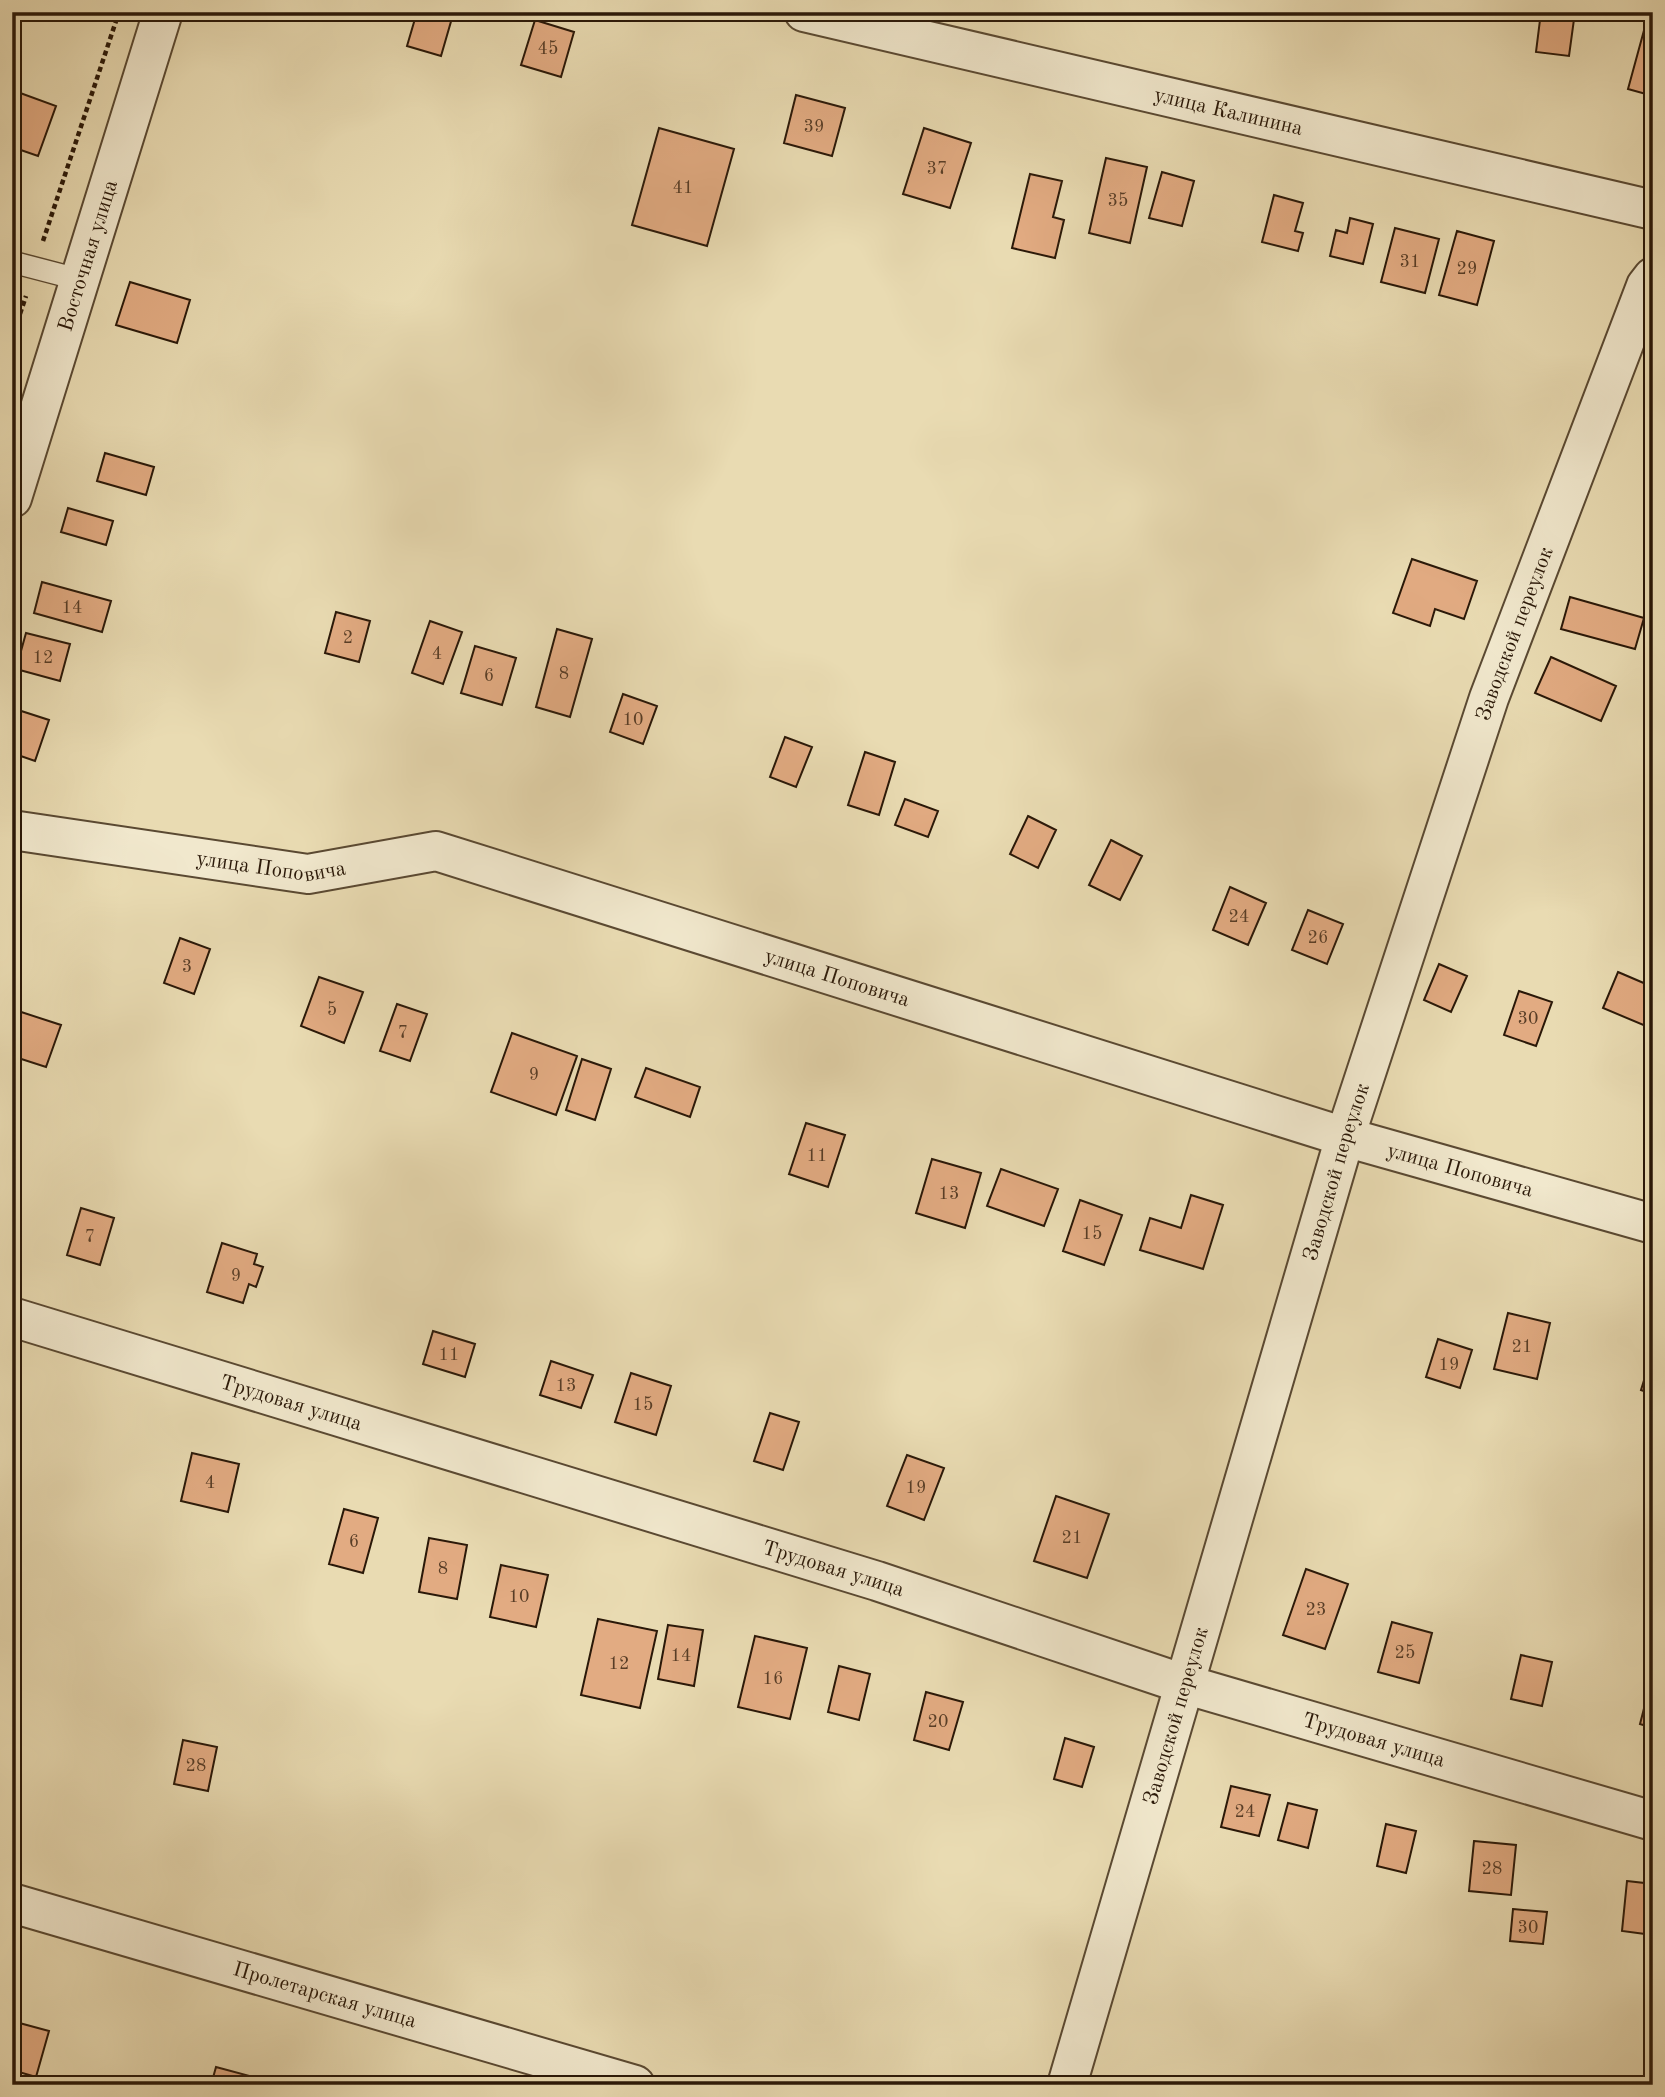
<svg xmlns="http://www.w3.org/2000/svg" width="1665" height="2097" viewBox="0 0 1665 2097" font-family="'Old Standard TT',serif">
<rect width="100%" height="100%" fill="#e9dbb2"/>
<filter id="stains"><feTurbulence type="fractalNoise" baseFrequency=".00286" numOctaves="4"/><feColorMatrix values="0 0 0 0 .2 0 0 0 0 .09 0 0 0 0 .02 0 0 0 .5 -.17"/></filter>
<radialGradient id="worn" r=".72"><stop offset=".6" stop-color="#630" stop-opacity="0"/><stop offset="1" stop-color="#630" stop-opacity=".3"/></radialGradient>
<path fill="#e2ab82" stroke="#2a1808" stroke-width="2" d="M417,12L452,18L441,56L407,46Z
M1541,12H1575L1569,56L1536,52Z
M535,20L574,32L561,77L521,65Z
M1646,23L1653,25V96L1628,89Z
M12,90L56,106L38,156L12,147Z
M796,95L845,108L832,156L784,143Z
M659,128L734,149L707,246L632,225Z
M924,128L971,143L950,208L903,194Z
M1106,158L1147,167L1130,243L1089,233Z
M1162,172L1194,181L1182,226L1149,218Z
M1030,174L1062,181L1053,217L1064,220L1055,258L1012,248Z
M1274,195L1303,203L1295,231L1303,233L1298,251L1262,242Z
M1350,218L1373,224L1363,264L1330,256L1336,230L1347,233Z
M1395,228L1439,239L1425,293L1381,282Z
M1457,231L1494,241L1477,305L1439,295Z
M130,282L190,300L177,343L116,325Z
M105,453L154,467L146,495L97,481Z
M68,508L113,521L106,545L61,532Z
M1412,559L1477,581L1464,619L1435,609L1430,626L1393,613Z
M42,582L111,601L102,632L34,613Z
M1570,597L1644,618L1635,649L1561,629Z
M336,612L370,621L359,662L325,653Z
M430,621L462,632L443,684L412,673Z
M557,629L592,639L570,717L536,707Z
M26,633L70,644L60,681L16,669Z
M475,646L516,658L502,705L461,693Z
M1551,657L1616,686L1601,721L1535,693Z
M623,694L657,706L643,744L610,732Z
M12,708L49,720L35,761L12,753Z
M785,737L812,747L796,787L770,777Z
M865,752L895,762L879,815L848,805Z
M905,799L938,811L928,837L895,825Z
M1028,816L1056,830L1038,868L1010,854Z
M1111,840L1142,856L1120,900L1089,885Z
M1230,887L1266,903L1248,945L1213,930Z
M1308,910L1343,924L1327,964L1292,950Z
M180,938L210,949L194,994L164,983Z
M1439,964L1467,976L1451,1012L1424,1000Z
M1618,972L1653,987V1029L1603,1008Z
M319,977L363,992L344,1043L301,1026Z
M1519,991L1552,1002L1536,1046L1504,1035Z
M397,1004L427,1014L410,1061L380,1051Z
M12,1009L61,1025L46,1067L12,1056Z
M512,1033L577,1056L556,1115L491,1092Z
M582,1059L611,1069L595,1120L566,1110Z
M646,1068L700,1087L690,1117L635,1097Z
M806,1123L845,1135L828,1187L789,1174Z
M932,1159L981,1173L965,1228L916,1213Z
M1001,1169L1058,1189L1044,1226L987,1206Z
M1191,1195L1223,1205L1203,1269L1140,1250L1150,1218L1181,1228Z
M1080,1200L1122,1215L1104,1265L1063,1251Z
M81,1208L114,1218L100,1265L67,1255Z
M222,1243L257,1254L254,1264L263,1267L256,1287L249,1284L243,1303L207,1292Z
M1508,1313L1550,1323L1537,1379L1494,1369Z
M433,1331L475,1344L465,1377L423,1364Z
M1438,1339L1472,1350L1460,1388L1426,1377Z
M1653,1351V1394L1641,1390Z
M551,1361L593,1375L581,1408L540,1395Z
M631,1373L671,1386L656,1435L615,1422Z
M770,1413L799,1422L783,1470L754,1461Z
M192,1453L239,1464L228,1512L181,1501Z
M907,1455L944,1468L924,1520L887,1506Z
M1056,1496L1109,1514L1087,1578L1034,1561Z
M344,1509L378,1518L363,1573L329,1564Z
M429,1538L467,1545L457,1599L419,1592Z
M501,1565L548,1575L536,1627L490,1617Z
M1306,1569L1348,1584L1325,1649L1283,1635Z
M598,1619L657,1631L640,1708L581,1695Z
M1392,1622L1432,1633L1419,1683L1378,1672Z
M668,1625L703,1630L694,1686L658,1679Z
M755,1636L807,1648L790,1719L738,1707Z
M1521,1655L1552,1662L1542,1706L1511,1699Z
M839,1666L870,1674L859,1720L828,1712Z
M1652,1677H1653V1728L1640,1724Z
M926,1692L963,1702L949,1750L914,1740Z
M1065,1738L1094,1747L1082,1787L1054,1779Z
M183,1740L217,1747L208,1791L174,1784Z
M1231,1786L1270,1795L1259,1836L1221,1827Z
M1288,1803L1317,1810L1308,1848L1278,1840Z
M1386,1824L1416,1831L1406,1873L1377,1866Z
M1474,1841L1516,1845L1511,1895L1469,1891Z
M1627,1881L1653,1884V1935L1622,1931Z
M1513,1909L1547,1912L1543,1944L1510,1941Z
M12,2021L49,2031L36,2077L12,2070Z
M216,2067L264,2080L263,2085H211Z"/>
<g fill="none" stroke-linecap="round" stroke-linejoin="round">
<g stroke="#5a4932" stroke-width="24">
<path id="service" d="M12,262L81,280"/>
</g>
<g stroke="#5a4932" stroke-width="42">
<g id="minor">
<path id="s1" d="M804,12L1653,210"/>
<path id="s2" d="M12,830L308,874L436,851L1345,1137L1653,1224"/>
<path id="s3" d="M12,1317L877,1581L1184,1684L1653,1821"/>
<path id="s4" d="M12,1903L635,2085"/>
<path id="s5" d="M1067,2085L1345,1137L1489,698L1646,286L1653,277"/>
</g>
</g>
<g stroke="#5a4932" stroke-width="42">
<g id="tertiary">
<path id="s6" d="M12,498L163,12"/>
</g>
</g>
<path stroke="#2a1808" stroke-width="4.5" stroke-dasharray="5 3.5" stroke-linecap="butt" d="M43,241L119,12
M12,338L26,296"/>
<use href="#service" stroke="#f1e8cd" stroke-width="21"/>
<use href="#minor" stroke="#f1e8cd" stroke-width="38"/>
<use href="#tertiary" stroke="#f1e8cd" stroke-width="38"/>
</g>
<g text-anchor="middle" stroke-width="5" stroke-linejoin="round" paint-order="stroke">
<g font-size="18" fill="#583d26">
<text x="548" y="54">45</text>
<text x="814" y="132">39</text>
<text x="937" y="174">37</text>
<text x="683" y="193">41</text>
<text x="1118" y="206">35</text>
<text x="1410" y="267">31</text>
<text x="1467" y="274">29</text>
<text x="72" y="613">14</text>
<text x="348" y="643">2</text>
<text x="437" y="659">4</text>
<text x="43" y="663">12</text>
<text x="564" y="679">8</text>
<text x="489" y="681">6</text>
<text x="633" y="725">10</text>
<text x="1239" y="922">24</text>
<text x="1318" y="943">26</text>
<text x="187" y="972">3</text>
<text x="332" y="1015">5</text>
<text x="1528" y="1024">30</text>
<text x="403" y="1038">7</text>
<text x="534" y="1080">9</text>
<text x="817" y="1161">11</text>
<text x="949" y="1199">13</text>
<text x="1092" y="1239">15</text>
<text x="90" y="1242">7</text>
<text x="236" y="1281">9</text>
<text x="1522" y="1352">21</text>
<text x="449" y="1360">11</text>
<text x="1449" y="1370">19</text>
<text x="566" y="1391">13</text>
<text x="643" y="1410">15</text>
<text x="210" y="1488">4</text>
<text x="916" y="1493">19</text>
<text x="1072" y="1543">21</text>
<text x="354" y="1547">6</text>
<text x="443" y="1574">8</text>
<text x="519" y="1602">10</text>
<text x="1316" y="1615">23</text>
<text x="1405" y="1658">25</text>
<text x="681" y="1661">14</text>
<text x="619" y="1669">12</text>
<text x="773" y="1684">16</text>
<text x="938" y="1727">20</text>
<text x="196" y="1771">28</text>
<text x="1245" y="1817">24</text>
<text x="1492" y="1874">28</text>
<text x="1528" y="1933">30</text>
</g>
<g font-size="21" fill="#2a1808" stroke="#f1e8cd">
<text dy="7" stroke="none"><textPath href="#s1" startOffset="436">улица Калинина</textPath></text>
<text dy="7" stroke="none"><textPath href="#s6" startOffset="254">Восточная улица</textPath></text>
<text dy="7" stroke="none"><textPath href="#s5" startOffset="1519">Заводской переулок</textPath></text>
<text dy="7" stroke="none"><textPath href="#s2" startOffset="262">улица Поповича</textPath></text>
<text dy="7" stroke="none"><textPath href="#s2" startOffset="850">улица Поповича</textPath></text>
<text dy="7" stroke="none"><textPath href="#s2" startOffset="1502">улица Поповича</textPath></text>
<text dy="7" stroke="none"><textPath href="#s5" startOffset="952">Заводской переулок</textPath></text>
<text dy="7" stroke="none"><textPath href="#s3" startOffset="292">Трудовая улица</textPath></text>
<text dy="7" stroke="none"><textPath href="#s3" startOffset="859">Трудовая улица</textPath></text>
<text dy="7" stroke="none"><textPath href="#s5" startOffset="385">Заводской переулок</textPath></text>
<text dy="7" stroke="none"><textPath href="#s3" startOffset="1426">Трудовая улица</textPath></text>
<text dy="7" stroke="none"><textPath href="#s4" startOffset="326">Пролетарская улица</textPath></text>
</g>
</g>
<rect width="1665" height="2097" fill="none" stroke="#e9dbb2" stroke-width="42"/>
<rect x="14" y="14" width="1637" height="2069" fill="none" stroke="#2a1808" stroke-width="3.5"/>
<rect x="21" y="21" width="1623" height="2055" fill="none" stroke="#2a1808" stroke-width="2"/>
<rect width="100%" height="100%" filter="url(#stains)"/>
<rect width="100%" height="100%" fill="url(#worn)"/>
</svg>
